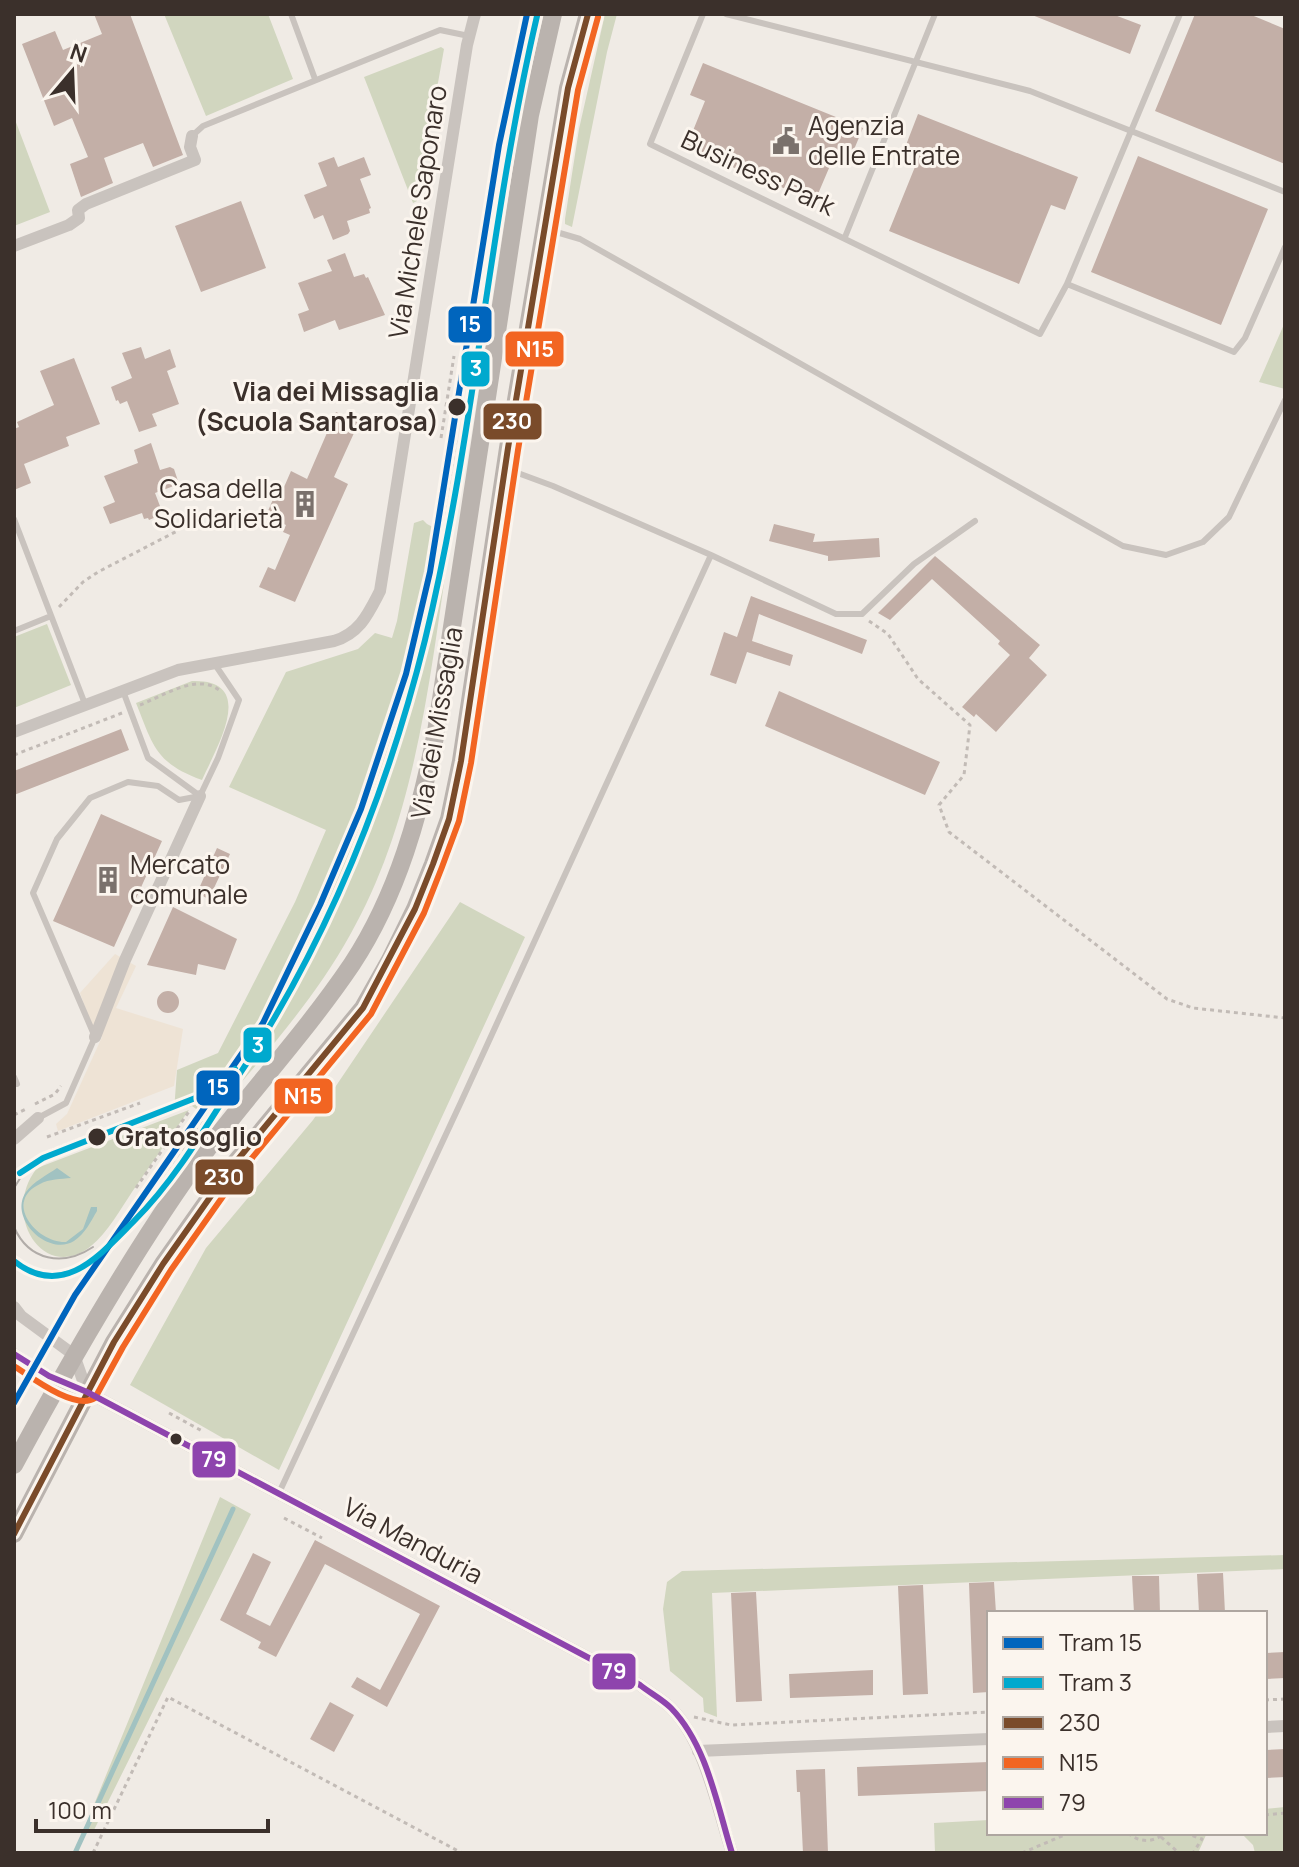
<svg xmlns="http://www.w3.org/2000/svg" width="1299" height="1867" viewBox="0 0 1299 1867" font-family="Manrope,sans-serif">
<rect width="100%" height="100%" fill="#f0ebe5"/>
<path fill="#d1d6bf" d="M164,14H268L293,79L206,116Z
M605,14H617L607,52L572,227L565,224V219L579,129Z
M441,47L444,49L417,201L413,203L364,77Z
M14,117L50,212L14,226Z
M1285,322V389L1259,382Z
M423,520L427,524L448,535L450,542C430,675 417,817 350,935C313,1002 259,1061 210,1119L192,1106L174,1111L177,1070L218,1053L295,902L326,830L229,787L286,672L358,649L375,633L392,638L397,621L414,523Z
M47,624L71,685L14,708V637Z
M192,681C259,679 216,748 202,780C155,763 153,745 136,703Z
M460,902L525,937L279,1470L130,1385L206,1248L313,1120Z
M189,1110C170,1137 151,1164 132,1192C120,1210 108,1232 91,1246C44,1284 0,1215 37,1168Z
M220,1497L251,1514L93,1832L84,1829Z
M1285,1555V1569L712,1593L717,1717L704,1712L703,1698L670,1671L663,1609L667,1582L682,1571Z
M1285,1807V1853H1255L1253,1845L1241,1833H1265V1809Z
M989,1820V1833H1220L1206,1835L1198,1853H935L934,1823Z"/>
<path fill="#eee3d5" d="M115,954L136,966L116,1008L183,1029L174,1086L58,1131L56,1124L67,1114L102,1037L93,1029L80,993Z"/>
<path fill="#a1c2c1" d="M57,1168L71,1178C61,1179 49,1179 40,1184C3,1201 36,1243 66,1242L83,1229L91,1207H97V1211C91,1221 85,1234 74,1241C48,1257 8,1218 26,1192C33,1182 47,1175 57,1168Z"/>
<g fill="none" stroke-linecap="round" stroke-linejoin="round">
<path stroke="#a1c2c1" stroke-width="5" d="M75,1853L233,1509"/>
</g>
<path fill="#c3afa7" d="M94,14H130L183,155L153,167L143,143L104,158L113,183L81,197L70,164L88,157L72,118L54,126L22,44L55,31L63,50L102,34Z
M1112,14L1141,25L1130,54L1032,15Z
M1195,14H1249L1285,29V164L1155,111Z
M703,63L863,128L850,159L835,154L815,201L686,148L705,101L690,95Z
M918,114L1078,177L1065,210L1051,205L1019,284L889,231L921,152L906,145Z
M1138,156L1268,209L1221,325L1091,272Z
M334,157L338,167L364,157L371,175L360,179L371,208L369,209L370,213L347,221L350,231L348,234L333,240L323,215L314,219L304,195L327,186L318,163Z
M241,201L266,268L201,292L175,226Z
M345,253L354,277L364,274L366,278L368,277L385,315L339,330L335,320L304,332L298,314L309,310L298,283L332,271L327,260Z
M141,347L145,359L170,349L176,367L167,371L179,404L152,414L157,426L139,432L127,401L120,404L118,400L116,401L111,387L132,378L122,353Z
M74,358L100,424L66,437L69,446L24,464L31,483L14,490V429L19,427L17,422L54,405L40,371Z
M336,412L359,422L334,477L348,484L295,602L259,587L268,567L275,570L290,535L283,532L286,525L270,518L268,511L274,497L281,494L291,471L307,479Z
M151,443L160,470L170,467L174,469L179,484L155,493L163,514L149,520L148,518L144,519L142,513L110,524L103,507L115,502L104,476L138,463L134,450Z
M774,524L815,534L813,542L879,538L880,557L828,561V556L769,541Z
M935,556L1040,645L1029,658L1047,675L996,732L976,714L974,717L962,707L1010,655L998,644L1000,641L932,579L890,620L878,613Z
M751,596L867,640L862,654L759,614L752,641L793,655L790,666L747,652L736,684L710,675L724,632L737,637Z
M779,691L940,762L925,795L765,726Z
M121,729L129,750L14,795V771Z
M101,814L162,841L114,947L53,921Z
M217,848L230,854L214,888L220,892L214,902L197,893Z
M173,907L237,939L225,970L198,964L196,975L147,965Z
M157 1002a11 11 0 1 1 22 0a11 11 0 1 1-22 0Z
M315,1540L440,1606L387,1707L351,1687L357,1677L380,1690L420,1614L325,1564L276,1657L258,1648L261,1642L220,1620L253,1553L271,1562L246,1614L270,1626Z
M1223,1573L1225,1613H1199L1197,1574Z
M1132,1576H1159L1160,1613H1134Z
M994,1582L996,1613H989V1692L973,1693L969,1583Z
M923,1585L928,1694L903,1695L898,1586Z
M756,1592L762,1701L736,1702L731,1593Z
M1285,1652V1678L1265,1679V1653Z
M873,1670V1695L790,1698L789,1674Z
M330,1702L354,1715L334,1752L310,1739Z
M1285,1749V1777L1265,1778V1750Z
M989,1762V1791L858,1796L857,1767Z
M825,1769L828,1853H803L800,1792H797L796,1770Z"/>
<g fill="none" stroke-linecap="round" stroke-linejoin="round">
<path stroke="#c2bbb6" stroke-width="3" stroke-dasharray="4 4" stroke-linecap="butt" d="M441,438L454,356
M441,531L456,440
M59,607L83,582L98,572L179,530
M869,621L888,634L918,679L970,725L964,775L939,805L949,832L1167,999L1193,1008L1285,1018
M140,705C163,696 197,673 219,690
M14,755L122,713
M35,1104L55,1094L61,1086
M14,1115L28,1108
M47,1137L140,1103
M52,1150L145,1114
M136,1188L190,1110
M153,1189L204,1118
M169,1413L204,1432
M284,1518L322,1538
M1265,1700L1285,1699
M694,1717L731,1725L989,1712
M1265,1815L1285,1813
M1128,1833C1140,1843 1153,1843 1165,1833
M1185,1833L1202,1839L1193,1853
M1161,1837L1179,1853
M93,1853L168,1697L462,1853
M1022,1853L1069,1833"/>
<path stroke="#c9c3be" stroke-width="6" d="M291,14L315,79
M703,14L650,144L1040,334L1067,284L1180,14
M726,14L1030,91L1285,192
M192,136L203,126L440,30L469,36
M546,229L580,239L1123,546L1166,555L1203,542L1229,517L1285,400
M845,237L935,14
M1067,284L1234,352L1245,338L1285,247
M507,469L553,486L711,555L836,614H862L914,564L975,521
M14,519L85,704
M14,631L51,616
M123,691L148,758L200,796
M200,796L218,758L239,700L214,663
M14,1077L17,1084
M38,1118L66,1103L95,1037L33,893L57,839L90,798L128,782L158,786L179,800L200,796
M278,1495L461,1102L711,555"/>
<path stroke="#c9c3be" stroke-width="12" d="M14,246L69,225L79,218L78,210L86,204L195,160L190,147L192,136
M14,732L178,670L334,641C360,633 368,614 380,591L467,45L475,14
M95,1037L125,960L200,796
M14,1139L38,1118
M14,1307L21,1316L74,1355L87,1392
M14,1354C38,1372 59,1383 87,1392L640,1685C650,1693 662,1699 671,1708C705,1742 717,1808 732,1853
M1265,1727L1285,1726
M698,1751L989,1739"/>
<path stroke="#bab3ae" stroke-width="18" d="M14,1465C64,1372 116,1281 175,1194C229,1114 298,1044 352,964C398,894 420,813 436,732L530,115L553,14
M14,1534L114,1342L163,1264L230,1169L363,1008L390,960L415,909L433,864L449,819L461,761L508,448L568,88L588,14"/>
<path stroke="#b1aca8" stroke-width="2" d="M14,1188L24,1172L39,1161L195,1099L217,1080
M14,1227C29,1261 63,1267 93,1247"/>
<g stroke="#fbf5ee" stroke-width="12">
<path id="bus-1" d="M14,1534L114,1342L163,1264L230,1169L363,1008L415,909L433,864L449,819L461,761L508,448L568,88L588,14"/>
</g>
<g stroke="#fbf5ee" stroke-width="12">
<path id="bus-2" d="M14,1366C31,1377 75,1411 95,1398L123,1347L171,1270L238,1175L371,1014L424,913L442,867L459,821L471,763L518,450L578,90L598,17"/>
</g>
<g stroke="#fbf5ee" stroke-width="12">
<path id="bus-3" d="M14,1354L49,1376L87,1392L640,1685C650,1693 662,1699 671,1708C707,1745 717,1805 732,1853"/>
</g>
<use href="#bus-1" stroke="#7a4b2a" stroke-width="6"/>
<use href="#bus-2" stroke="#f26522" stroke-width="6"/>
<use href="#bus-3" stroke="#8e44ad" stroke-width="6"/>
<g stroke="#fbf5ee" stroke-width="12">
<path id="tram-1" d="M14,1403L75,1295L263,1023L320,905L361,809L406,674L430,572L499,145L527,14"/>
</g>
<g stroke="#fbf5ee" stroke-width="12">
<path id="tram-2" d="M20,1173L43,1158L203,1095L235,1069
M14,1261C63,1300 100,1255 134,1221C176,1179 207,1125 239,1075C326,943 387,793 425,640C475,434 489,222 537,16"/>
</g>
<use href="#tram-1" stroke="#0065bd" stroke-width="6"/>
<use href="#tram-2" stroke="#00a9ce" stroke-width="6"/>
</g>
<defs>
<g id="civic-bare" transform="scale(2.16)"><path d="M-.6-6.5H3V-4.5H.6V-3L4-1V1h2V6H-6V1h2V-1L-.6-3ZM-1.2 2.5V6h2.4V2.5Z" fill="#7a716c" stroke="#fbf5ee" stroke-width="2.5" paint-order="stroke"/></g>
<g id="building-bare" transform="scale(2.16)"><path d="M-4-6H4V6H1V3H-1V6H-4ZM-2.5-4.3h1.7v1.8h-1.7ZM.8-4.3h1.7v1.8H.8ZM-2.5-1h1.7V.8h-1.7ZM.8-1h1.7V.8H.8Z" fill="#7a716c" stroke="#fbf5ee" stroke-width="2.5" paint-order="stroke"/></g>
</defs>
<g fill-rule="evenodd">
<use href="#civic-bare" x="786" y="141"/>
<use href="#building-bare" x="305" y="504"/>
<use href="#building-bare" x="108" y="880"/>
</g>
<g fill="#3b302b" stroke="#fbf5ee" stroke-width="3">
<circle cx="457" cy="407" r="10"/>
<circle cx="97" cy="1137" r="10"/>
<circle cx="176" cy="1439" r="7"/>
</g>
<g text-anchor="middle" stroke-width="6" stroke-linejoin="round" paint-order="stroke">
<g font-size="26" fill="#3b302b" stroke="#fbf5ee" text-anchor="start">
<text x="808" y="135">Agenzia<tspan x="808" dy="30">delle Entrate</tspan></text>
<text x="283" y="498" text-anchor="end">Casa della<tspan x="283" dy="30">Solidarietà</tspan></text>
<text x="130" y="874">Mercato<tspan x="130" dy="30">comunale</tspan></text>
</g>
<g font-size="26" fill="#3b302b" stroke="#fbf5ee">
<text transform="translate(758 173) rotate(25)" y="9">Business Park</text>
<text transform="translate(418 212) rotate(-81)" y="9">Via Michele Saponaro</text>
<text transform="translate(437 723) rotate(-80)" y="9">Via dei Missaglia</text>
<text transform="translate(413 1541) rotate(28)" y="9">Via Manduria</text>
</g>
<g font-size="26" font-weight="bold" fill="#3b302b" stroke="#fbf5ee" text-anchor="end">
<text x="439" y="401">Via dei Missaglia<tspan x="439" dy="30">(Scuola Santarosa)</tspan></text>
<text x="115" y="1146" text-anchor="start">Gratosoglio</text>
</g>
</g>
<g stroke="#fbf5ee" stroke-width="3">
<rect x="447" y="305" width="46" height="39" rx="8" fill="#0065bd"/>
<rect x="504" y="330" width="61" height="38" rx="8" fill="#f26522"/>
<rect x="460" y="350" width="31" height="38" rx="8" fill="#00a9ce"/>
<rect x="482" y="402" width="61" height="39" rx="8" fill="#7a4b2a"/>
<rect x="242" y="1026" width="31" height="38" rx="8" fill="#00a9ce"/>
<rect x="195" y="1069" width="46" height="38" rx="8" fill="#0065bd"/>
<rect x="273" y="1077" width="61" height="38" rx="8" fill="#f26522"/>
<rect x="194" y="1158" width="61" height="38" rx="8" fill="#7a4b2a"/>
<rect x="191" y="1440" width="46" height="39" rx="8" fill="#8e44ad"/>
<rect x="591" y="1652" width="46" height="39" rx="8" fill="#8e44ad"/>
</g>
<g font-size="22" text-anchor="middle" font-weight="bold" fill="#fff">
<text x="470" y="332">15</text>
<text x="535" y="357">N15</text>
<text x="476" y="376">3</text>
<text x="512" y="429">230</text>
<text x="258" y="1053">3</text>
<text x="218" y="1095">15</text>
<text x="303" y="1104">N15</text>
<text x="224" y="1185">230</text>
<text x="214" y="1467">79</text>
<text x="614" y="1679">79</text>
</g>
<rect width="1299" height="1867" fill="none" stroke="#3b302b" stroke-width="32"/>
<rect x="987" y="1611" width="280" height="224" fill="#fbf5ee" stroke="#aea6a0" stroke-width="2"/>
<rect x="1003" y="1637" width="40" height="12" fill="#0065bd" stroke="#aea6a0" stroke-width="2"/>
<text x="1059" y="1651" font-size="24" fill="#3b302b">Tram 15</text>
<rect x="1003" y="1677" width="40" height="12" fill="#00a9ce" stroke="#aea6a0" stroke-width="2"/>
<text x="1059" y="1691" font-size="24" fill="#3b302b">Tram 3</text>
<rect x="1003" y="1717" width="40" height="12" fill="#7a4b2a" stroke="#aea6a0" stroke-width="2"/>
<text x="1059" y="1731" font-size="24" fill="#3b302b">230</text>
<rect x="1003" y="1757" width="40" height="12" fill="#f26522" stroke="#aea6a0" stroke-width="2"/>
<text x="1059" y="1771" font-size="24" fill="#3b302b">N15</text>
<rect x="1003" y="1797" width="40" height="12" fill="#8e44ad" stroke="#aea6a0" stroke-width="2"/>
<text x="1059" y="1811" font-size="24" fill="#3b302b">79</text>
<g transform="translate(72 72) rotate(19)" stroke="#fbf5ee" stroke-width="6" paint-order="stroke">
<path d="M0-6L14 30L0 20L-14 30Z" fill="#3b302b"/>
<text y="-12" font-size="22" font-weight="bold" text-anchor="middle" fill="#3b302b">N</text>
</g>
<path d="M36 1819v12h232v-12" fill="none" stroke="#3b302b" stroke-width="4"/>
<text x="48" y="1819" font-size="24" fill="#3b302b" stroke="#fbf5ee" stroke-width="6" paint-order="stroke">100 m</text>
</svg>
